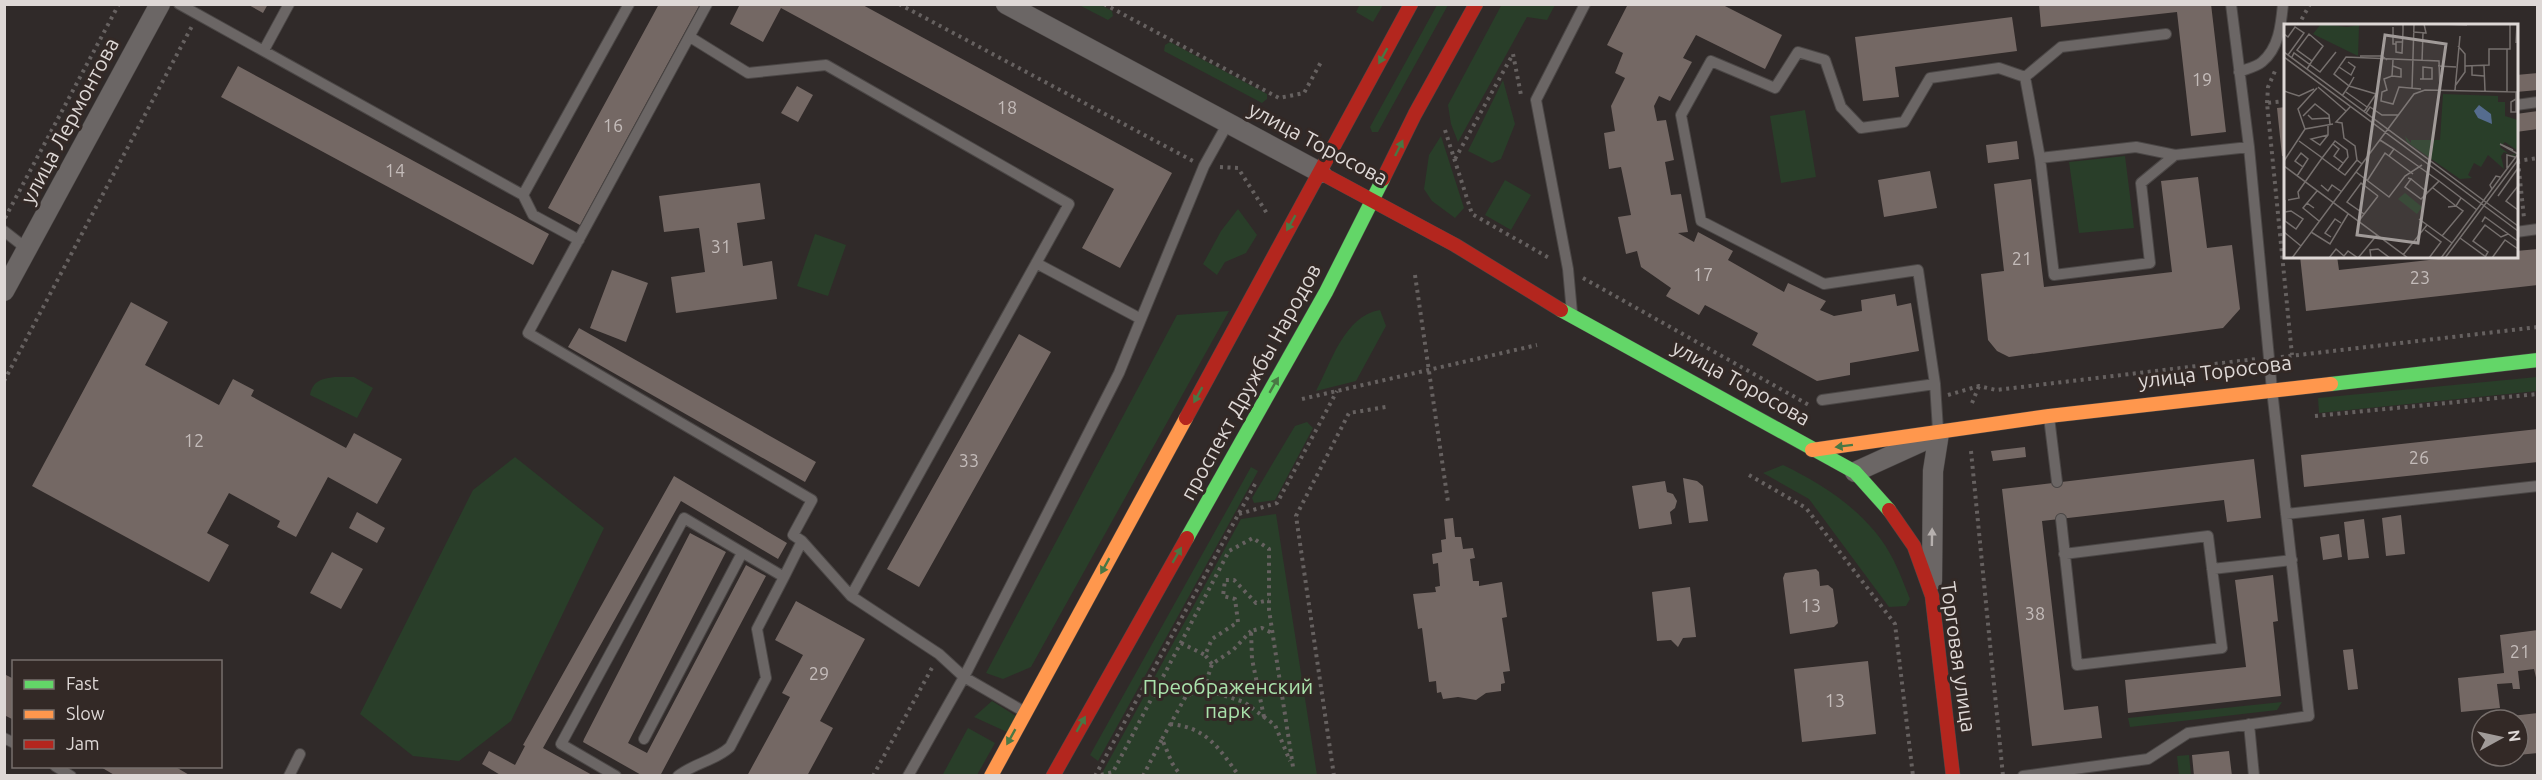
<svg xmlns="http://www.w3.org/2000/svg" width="2542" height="780" viewBox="0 0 2542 780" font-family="Ubuntu,sans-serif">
<rect width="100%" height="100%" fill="#302a29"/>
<path fill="#293e29" d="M1360,4H1383V5L1373,22L1356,12Z
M1502,4L1555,5L1547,20L1527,17L1458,142L1451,124L1448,105Z
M1079,5H1101L1112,11L1113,16L1108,20Z
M1437,5H1448L1378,132H1372L1370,127Z
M1170,42L1267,94V99L1262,103L1164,51L1165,45Z
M1503,80L1515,124L1501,159L1492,163L1468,151Z
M1805,110L1816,177L1781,183L1770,116Z
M1441,136L1464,208L1455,218L1432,201L1424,189L1429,155Z
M2125,156L2134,228L2079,233L2069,162Z
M1505,180L1531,195L1511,230L1485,215Z
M1238,209L1257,235L1246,253L1225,262L1217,275L1203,264L1221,231Z
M815,234L846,245L828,296L797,286Z
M1380,310L1386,326L1356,381L1316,391C1331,363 1344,316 1380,310Z
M1229,311L1031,667L1003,679L986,673L1177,315Z
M335,377H354L373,388L357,418L310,395C313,380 322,379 335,377Z
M2537,377V391L2319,413L2318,398Z
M1307,422L1313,428L1275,500L1254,503L1252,498L1295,426Z
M515,457L604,528L511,721L459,761L413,756L360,714L473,490Z
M1783,465C1827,486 1872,516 1894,561C1900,573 1905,587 1910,599L1906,606L1889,607L1809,499L1763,473Z
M1251,467L1258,471L1098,761L1090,755Z
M1276,514L1317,775H1101L1241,519Z
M992,701L1016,716L1007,732L974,717Z
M2282,702L2277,710L2130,727L2128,718Z
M968,728L995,743L977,775L942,776Z
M2189,755L2191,775H2179L2177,756Z"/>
<path fill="#746864" d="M247,4H268L263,13Z
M659,4H700L580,225L548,208Z
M740,4H861L1172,173L1120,268L1082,248L1114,189L781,8L763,42L730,24Z
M1628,4H1721L1782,35L1765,69L1696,35L1683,58L1692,62L1670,101L1659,96L1654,106L1657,121L1666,120L1674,160L1665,162L1671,195L1681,194L1688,232L1678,233L1694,242L1698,232L1733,251L1728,260L1784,292L1788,283L1826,301L1820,310L1834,316L1862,311L1861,300L1895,294L1897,306L1911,303L1919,351L1850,363V375L1817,381L1752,345L1758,333L1705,305L1699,315L1666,296L1671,288L1641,267L1637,251L1626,254L1618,217L1631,215L1621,167L1609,169L1604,133L1615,131L1611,106L1625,78L1615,73L1623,53L1607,45Z
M2039,4H2211L2226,132L2191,136L2177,12L2041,27Z
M2012,17L2017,51L1895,67L1899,97L1863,101L1855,37Z
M238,66L549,234L533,265L221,97Z
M2538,73V90L2516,92V75Z
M797,86L813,95L798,122L781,113Z
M2286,107V156H2282L2277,108Z
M2538,111V129L2516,132V114Z
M2017,141L2019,159L1988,163L1986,145Z
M1930,171L1937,208L1884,217L1878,180Z
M2198,177L2207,248L2232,245L2240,309L2223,328L2009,357L1997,351L1988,340L1981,274L2004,271L1994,184L2031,179L2044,287L2172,272L2161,181Z
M760,183L765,219L737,223L743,266L772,261L777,299L676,313L671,277L705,272L699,228L664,232L659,196Z
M2538,249V285L2306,311L2300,256H2337L2339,270L2465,256H2516V251Z
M612,270L648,283L626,342L590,328Z
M131,302L168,322L145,365L219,405L233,379L254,390L251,396L346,448L354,433L402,459L377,504L328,477L296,537L277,527L280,521L229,493L207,533L229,545L209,582L32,486Z
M579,328L816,462L805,482L568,347Z
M1019,334L1051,352L919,587L887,569Z
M2538,429V462L2304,487L2301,455Z
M2025,447L2026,457L1993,461L1991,451Z
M2254,459L2261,518L2227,522L2224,500L2042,521L2064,710L2098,706L2102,738L2032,746L2002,489Z
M674,476L787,543L778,559L681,501L543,748L594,776H502L482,764L489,751L515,765L525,746L523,745Z
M1683,478L1697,481L1703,486L1708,521L1689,523Z
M1665,481L1667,492L1673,494L1677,501L1675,508L1670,512L1672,524L1639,529L1632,486Z
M357,512L385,528L377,543L349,528Z
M2401,515L2405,554L2386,556L2382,518Z
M1453,518L1455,537H1461L1463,549L1473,548L1475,558L1470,559L1473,581H1479V586L1502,582L1507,617L1502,618L1510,671L1503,672L1505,683L1501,684V691L1486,693L1476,700L1458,697L1443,699L1441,692L1437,693L1436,681L1429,682L1422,628L1418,629L1413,594L1436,592L1435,587L1440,586L1438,563L1433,564L1432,554L1442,552L1441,540L1446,539L1444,519Z
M2364,519L2369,558L2348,560L2344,522Z
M690,533L726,552L628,743L647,753L746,565L766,576L660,776H643L583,742L584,739Z
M2339,534L2342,557L2323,560L2320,537Z
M332,552L363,569L341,609L310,593Z
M1816,569L1819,572L1820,586L1828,585L1833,589L1838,623L1834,627L1790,634L1783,578L1785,573Z
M2273,575L2278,621L2273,622L2281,696L2128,713L2125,680L2246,667L2235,580Z
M1690,587L1696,637L1683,638L1678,647L1671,640L1657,641L1652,592Z
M796,601L865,639L820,721L833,728L807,776H747L790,697L782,693L803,655L775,640Z
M2538,630V686L2534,669L2518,671L2520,689H2513L2512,683L2497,684L2500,708L2461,712L2458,678L2504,673L2500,635Z
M2353,649L2358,689L2348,690L2343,650Z
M1868,661L1876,734L1802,742L1794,669Z
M4,674L14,679V720L4,715Z
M2538,713V753L2518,755V720H2511V716Z
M2229,751L2232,776H2194L2192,755Z
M99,766H174L191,776H116Z"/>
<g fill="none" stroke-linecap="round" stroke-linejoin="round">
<g stroke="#4b4746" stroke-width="12">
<path id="lane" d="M179,4L523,195L533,215L579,240
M707,4L528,333L812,500L793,535L802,541L851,596L939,654L964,677L1023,711
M690,37L748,73L826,65L1069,204L851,596
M264,50L289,4
M2239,72C2246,69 2256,67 2262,62C2279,48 2281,25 2283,4
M2025,77L2061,47L2166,34
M2516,105L2538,102
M2040,158L2054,275L2150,263L2141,183L2175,155
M523,195L629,4
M4,231L27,249
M2516,232L2538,229
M1036,263L1141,319L1204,166L1228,123
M1572,313L1568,269L1536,100L1585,4
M1822,400L1935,384
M2049,417L2057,482
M1938,430L1935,384L1918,270L1824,284L1701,221L1681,115L1711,61L1775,88L1798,52L1825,60L1841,107L1861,128L1904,122L1930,78L1999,68L2025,77L2040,158L2136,147L2175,155L2249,147
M2286,514L2538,486
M2061,519L2077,665L2222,648L2208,536L2064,554
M2212,569L2292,560
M2249,724L2254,776
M4,738L14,743
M644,739L742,553
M55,766L71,776
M289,776L300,754
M616,776L561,744L684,518L784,577L802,541
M678,776C694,763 715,761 730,747L766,678L757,629L784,577
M908,776L964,677L1119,373L1141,319
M2023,776L2148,759L2188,733L2309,716L2272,390L2249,147L2231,4"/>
</g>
<g stroke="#4b4746" stroke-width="21">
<path id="street" d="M1006,4L1321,173
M4,291L160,4
M1855,472L1921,442
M1932,581L1933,471L1939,433"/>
</g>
<g stroke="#4b4746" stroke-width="15">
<path id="fast" d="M1561,310L1855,472L1889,510
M2331,384L2538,360
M1187,538L1326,292L1383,179"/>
</g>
<g stroke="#4b4746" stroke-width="15">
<path id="slow" d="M1812,450L2049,416L2331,384
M991,776L1186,418"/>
</g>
<g stroke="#4b4746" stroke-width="15">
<path id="jam" d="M1321,173L1455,245L1561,310
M1383,179L1415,114L1476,4
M1186,418L1411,4
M1889,510L1914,546L1932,596L1953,776
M1053,776L1187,538"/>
</g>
<path stroke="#666160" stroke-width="4" stroke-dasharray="3 4.5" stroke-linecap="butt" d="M899,4L1193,161
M1104,4L1279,98L1304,93L1321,62
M2298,26L2310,4
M2286,101L2267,103L2292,355
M2267,103L2268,87L2275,71
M1445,130L1472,214L1551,259
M1455,159L1513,54L1521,95
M2517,161L2538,158
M2518,161L2524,218
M1220,167L1238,168L1268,215
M5,218L119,4
M1415,275L1448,502
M1583,278L1809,405
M2281,357L2538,327
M4,381L192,26
M1948,395L1979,386L1996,390L2256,359
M1302,399L1537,345
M1972,403L1979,386
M2315,416L2538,394
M1971,451L2003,776
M1749,475L1806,508L1895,624L1913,776
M1239,514L1277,503L1337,391
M1181,643L1205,655
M1212,664L1205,655L1212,639L1238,622L1235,599L1223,596L1225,580H1234L1256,603L1269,600
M1204,689L1212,664L1233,650L1251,631
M1264,717L1252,659L1251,631L1262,628L1272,633
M1170,724C1206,727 1219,748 1239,776
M1162,739L1186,696L1204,689L1244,702L1275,725L1290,761
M1101,775L1113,772L1229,551L1253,538L1269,549V610L1293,767
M873,776L933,666
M1095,776L1255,484
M1143,776L1162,739L1172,763L1181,776
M1334,776L1296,516L1349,413L1386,407"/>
<use href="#lane" stroke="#6b6665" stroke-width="10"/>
<use href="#street" stroke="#6b6665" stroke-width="20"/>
<use href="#fast" stroke="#63d668" stroke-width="14"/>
<use href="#slow" stroke="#ff974d" stroke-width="14"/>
<use href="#jam" stroke="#b3261e" stroke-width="14"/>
</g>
<defs><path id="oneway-solid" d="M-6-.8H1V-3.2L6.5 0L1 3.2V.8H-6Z" transform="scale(1.5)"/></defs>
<g fill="#497744">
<use href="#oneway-solid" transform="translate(1383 56) rotate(119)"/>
<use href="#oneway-solid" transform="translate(1399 148) rotate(-64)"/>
<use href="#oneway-solid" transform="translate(1291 223) rotate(120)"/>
<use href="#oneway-solid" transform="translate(1274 385) rotate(-60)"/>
<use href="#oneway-solid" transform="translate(1198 395) rotate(119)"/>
<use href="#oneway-solid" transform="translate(1844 446) rotate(173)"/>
<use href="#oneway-solid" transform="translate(1177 555) rotate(-60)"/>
<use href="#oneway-solid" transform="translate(1105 566) rotate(119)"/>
<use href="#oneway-solid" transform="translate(1081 724) rotate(-60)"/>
<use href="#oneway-solid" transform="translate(1011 737) rotate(119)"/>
</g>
<use fill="#b6b0ae" href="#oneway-solid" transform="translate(1932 537) rotate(-89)"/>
<g text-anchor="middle" stroke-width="6" stroke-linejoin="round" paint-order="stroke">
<g font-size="18" fill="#c4bcba">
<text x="2202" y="86">19</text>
<text x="1007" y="114">18</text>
<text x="613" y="132">16</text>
<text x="395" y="177">14</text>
<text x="721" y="253">31</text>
<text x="2022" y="265">21</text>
<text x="1703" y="281">17</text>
<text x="2420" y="284">23</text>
<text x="194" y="447">12</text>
<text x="2419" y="464">26</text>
<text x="969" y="467">33</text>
<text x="1811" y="612">13</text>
<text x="2035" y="620">38</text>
<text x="2520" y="658">21</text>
<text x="819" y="680">29</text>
<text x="1835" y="707">13</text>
</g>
<g font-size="21" fill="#ded8d6" stroke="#332926">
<text transform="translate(70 121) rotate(-62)" y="7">улица Лермонтова</text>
<text transform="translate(1318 144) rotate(28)" y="7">улица Торосова</text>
<text transform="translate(2215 372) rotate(-7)" y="7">улица Торосова</text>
<text transform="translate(1251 382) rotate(-61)" y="7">проспект Дружбы Народов</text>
<text transform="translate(1741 383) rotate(29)" y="7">улица Торосова</text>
<text transform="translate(1958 657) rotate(82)" y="7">Торговая улица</text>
</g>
<g font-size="21" fill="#aae3ac" stroke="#332926">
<text x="1228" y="694">Преображенский<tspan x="1228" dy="24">парк</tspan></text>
</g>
</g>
<g transform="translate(2284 24)">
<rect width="234" height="234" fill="#302a29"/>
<path d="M37,0L63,3L75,1L74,32L29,10ZM159,70L214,72V78H221V92L234,96V127L221,118L216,123L226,131L232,130L230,132L227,131L220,128L217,132L220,145L204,131L197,143L190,139L184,151L188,154L176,155L123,118L121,112L127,119V116H156ZM121,169L138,183L133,190L114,175Z" fill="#293e29"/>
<path d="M195,81L207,90L208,100L194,94L190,87Z" fill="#556c8e"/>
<path fill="none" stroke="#76706e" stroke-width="1.5" d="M119,0V7L118,29L112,28V18H119M158,0L183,1M109,3V20H112M129,8L142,9L140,0M0,10L4,13L11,3L20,9L4,31M232,19L233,0M223,25V68M0,28L234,202M76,32H98L103,36M0,33L234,207M8,33L10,29L36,48L52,28M109,36L108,52L100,55L103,66L98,68L97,77L109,80L115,63L137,65M138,37L139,9M154,42L172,43M181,42L205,41V25H226V0M188,42V51L200,52M200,42L201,67M55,43L67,51L71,43L64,38M23,45L28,37L13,26L25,10L39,22L28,37M108,52L117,53V45L109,42M70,53L65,62L92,70L80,88M136,55H148V44L139,43V55M171,62L181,48V30L174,22M34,63L62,87M128,65L130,0M171,66L176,12M0,67L15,72L30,65M62,68L83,83M58,72L65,62L50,50L62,33L155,37L156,66M232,75L227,78V88H232V68M66,83L52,98L58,99L60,114L71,122L73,136L78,140M82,89L86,83L98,91H114M24,91L28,95L45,94M19,92L31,80L45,91L46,100M21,105L14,85L33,64M44,111L27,115L36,121L44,111V101M96,116L110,125L105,132M49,120L55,125L50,132L59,139M110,125L155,157L137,175L121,163L127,155L124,154M229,126L216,120L234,130M0,137L21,105L49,100M0,142L124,234M223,144V131L231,133M54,146L61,151L73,136M72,148L105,173L121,152L138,141M13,152L24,135L17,129L11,137L19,143M127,155L143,168M83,157L101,129L129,150M155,157L193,186M37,161L44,167L48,161L58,168M234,162L222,177L234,186M149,164L172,182L177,174M208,165L206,161L212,152L216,153M214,172L234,144M1,176V197L12,205L19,195L7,187L1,188M4,176L15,174L14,168L38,134L51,117L63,126L64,133L54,146L38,134L37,133L15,117M23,179L19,184L35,197M30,184L23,179L33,167M80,190L63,178L77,159L94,172M135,195L168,219M74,198L94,172M198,198L201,193L234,217M141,206L157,218L145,234M0,208L17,222M27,208L46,220L64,190M158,212L179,187L172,182L164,183M47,213L41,209L51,195L57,199M176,214L202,233M119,231L143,201M201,233L204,228L189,217L201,201L217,213L224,210M8,234L130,70L141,66L234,68M45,234L52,225L60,232L64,227L74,234M74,234L93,211M87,234L86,226L94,225L106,234M157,234L234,130M161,234L234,136M208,234L221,216L234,225"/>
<path fill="#a19b99" fill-opacity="0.15" stroke="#a19b99" stroke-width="3" d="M101,11L162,20L134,219L73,211Z"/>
<rect width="234" height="234" fill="none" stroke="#ded8d6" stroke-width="3"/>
</g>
<rect width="2542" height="780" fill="none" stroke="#ded8d6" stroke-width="12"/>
<rect x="12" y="660" width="210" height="108" fill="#332926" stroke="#776f6c" stroke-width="1.5"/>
<rect x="24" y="680" width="30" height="9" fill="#63d668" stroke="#776f6c" stroke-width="1.5"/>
<text x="66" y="690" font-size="18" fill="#ded8d6">Fast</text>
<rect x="24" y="710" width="30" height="9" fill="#ff974d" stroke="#776f6c" stroke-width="1.5"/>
<text x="66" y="720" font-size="18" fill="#ded8d6">Slow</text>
<rect x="24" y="740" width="30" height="9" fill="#b3261e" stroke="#776f6c" stroke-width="1.5"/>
<text x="66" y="750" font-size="18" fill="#ded8d6">Jam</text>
<g transform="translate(2500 738) rotate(82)"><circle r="28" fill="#332926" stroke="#776f6c" stroke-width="1.5"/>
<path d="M0-4.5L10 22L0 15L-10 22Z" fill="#a19b99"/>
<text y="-9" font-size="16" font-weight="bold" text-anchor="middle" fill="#ded8d6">N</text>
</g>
</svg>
